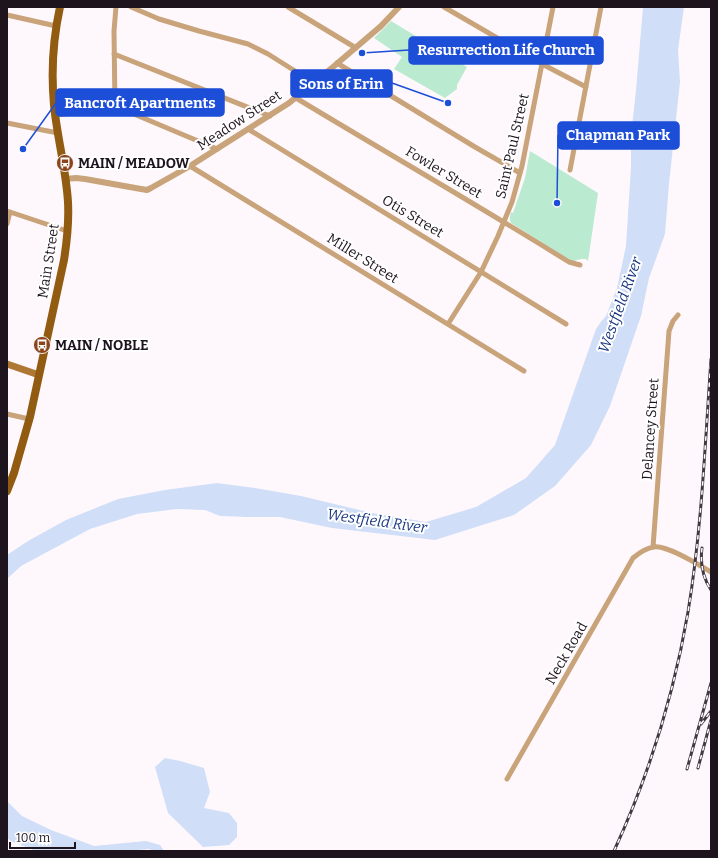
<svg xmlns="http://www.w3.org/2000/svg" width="718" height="858" viewBox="0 0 718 858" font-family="Bitter,serif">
<rect width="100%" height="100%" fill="#fef8fd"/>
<path fill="#baeacf" d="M391,21L467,67L457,85V89L445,98L394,69L402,57L374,38Z
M530,151L598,193L588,261L586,259C581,259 577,259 573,262L511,223C509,219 510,216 511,212L513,213L525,178Z"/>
<path fill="#d0def8" d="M643,7H684L678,50L680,82L669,184L665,234L649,278L641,316L610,406L591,445L555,486L514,515L435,540L332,528L280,517H248L220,516L205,510L177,509L137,514L90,529L21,566L7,579V555L28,541L66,520L118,499L165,490L217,483L255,488L301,496L372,513L426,522L476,507L526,478L555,445L596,329L600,323L606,316L617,288L626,246L631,167V136L636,90Z
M165,758L180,761L204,768L210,792L204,808L229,813L237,823V837L229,845L203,847L168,813L155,767Z
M7,801L22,816L51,830L94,846L146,841L160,845L164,851H154L149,849L125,851H36L13,842L7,838Z"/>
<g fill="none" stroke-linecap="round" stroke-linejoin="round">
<path stroke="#c9a37a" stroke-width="5" d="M131,7L159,19L199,31L248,44L268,54L314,83
M288,7L356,48
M444,7L542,64L586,87
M7,15L56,26
M114,54L270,116
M337,63L475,147L520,173
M296,98C387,153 479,206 569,262L580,265
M115,109L114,31L116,7
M55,115L103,110L122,109L217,149
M7,123L58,133
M248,129L566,324
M190,166L524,371
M570,170L601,7
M7,211L67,231
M7,224L10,212
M448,324L481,272L498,236L512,202L522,166L553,7
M7,414L29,419
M653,547L669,331L673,321L678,315
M507,779L633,558C639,553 646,548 654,547C667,545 699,565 711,572"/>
<path stroke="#c9a37a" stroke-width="6" d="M65,179L76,178L85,179L141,189L147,190L151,188L190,166L289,103L333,67L381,26L399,7"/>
<path stroke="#ae7834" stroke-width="7" d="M7,364L39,375"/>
<path stroke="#915c11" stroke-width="8" d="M7,491L14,473L30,417L64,260C67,241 69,221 68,202C66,169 57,137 54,105C51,72 53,39 60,7"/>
<g stroke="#433942" stroke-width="3">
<path id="rail" d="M702,548C700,563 703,578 711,590
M701,724L711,711
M698,768L711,720
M687,769L711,683
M614,851C649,775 674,694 688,612C702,528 705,443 711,359"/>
</g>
<use href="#rail" stroke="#fff" stroke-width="1.5" stroke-dasharray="4.5" stroke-linecap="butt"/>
</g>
<defs>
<g id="bus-disc" transform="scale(0.9)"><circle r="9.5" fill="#8a451d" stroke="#fff"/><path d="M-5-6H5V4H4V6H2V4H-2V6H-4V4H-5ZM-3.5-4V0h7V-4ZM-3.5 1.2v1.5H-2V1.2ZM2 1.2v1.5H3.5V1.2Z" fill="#fff"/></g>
</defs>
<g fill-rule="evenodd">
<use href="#bus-disc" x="65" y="163"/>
<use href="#bus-disc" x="42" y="345"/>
</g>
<g text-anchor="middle" stroke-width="4" stroke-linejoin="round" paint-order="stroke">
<g font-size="14" fill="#1e141e" stroke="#fff">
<text transform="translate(239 120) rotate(-33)" y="5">Meadow Street</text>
<text transform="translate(512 146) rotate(-77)" y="5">Saint Paul Street</text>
<text transform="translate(444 172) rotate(31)" y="5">Fowler Street</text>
<text transform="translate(413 216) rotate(31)" y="5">Otis Street</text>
<text transform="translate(363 258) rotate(32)" y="5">Miller Street</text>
<text transform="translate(48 261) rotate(-81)" y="5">Main Street</text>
<text transform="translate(650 429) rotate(-86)" y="5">Delancey Street</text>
<text transform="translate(566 653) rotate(-60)" y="5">Neck Road</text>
</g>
<g font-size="14" font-weight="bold" fill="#1e141e" stroke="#fff" text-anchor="start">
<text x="78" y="168">MAIN / MEADOW</text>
<text x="55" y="350">MAIN / NOBLE</text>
</g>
<g font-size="15" font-style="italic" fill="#193780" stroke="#fff">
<text transform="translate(620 305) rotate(-70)" y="5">Westfield River</text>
<text transform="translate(377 521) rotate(8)" y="5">Westfield River</text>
</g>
</g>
<path fill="none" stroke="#1d4ed8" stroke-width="1.5" d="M362 53L409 50M448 103L392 83M23 149L56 103M557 203L558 135"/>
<g fill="#1d4ed8" stroke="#fff" stroke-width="1.5">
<circle cx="362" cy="53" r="4"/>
<circle cx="448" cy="103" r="4"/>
<circle cx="23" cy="149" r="4"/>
<circle cx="557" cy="203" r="4"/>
</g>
<g fill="#1d4ed8" stroke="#1d4ed8" stroke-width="1.5">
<rect x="409" y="37" width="194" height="27" rx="4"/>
<rect x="291" y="70" width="101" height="27" rx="4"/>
<rect x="56" y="89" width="168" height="27" rx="4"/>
<rect x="558" y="122" width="121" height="27" rx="4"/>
</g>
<g font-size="15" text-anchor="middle" font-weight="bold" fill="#fff">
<text x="506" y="55">Resurrection Life Church</text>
<text x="341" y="89">Sons of Erin</text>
<text x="140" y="108">Bancroft Apartments</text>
<text x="618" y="140">Chapman Park</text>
</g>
<rect width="718" height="858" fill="none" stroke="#1e141e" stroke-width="16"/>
<path d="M10 842v6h65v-6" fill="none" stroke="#1e141e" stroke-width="2"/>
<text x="16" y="842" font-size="12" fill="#1e141e" stroke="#ffffff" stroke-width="3" paint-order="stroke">100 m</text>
</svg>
